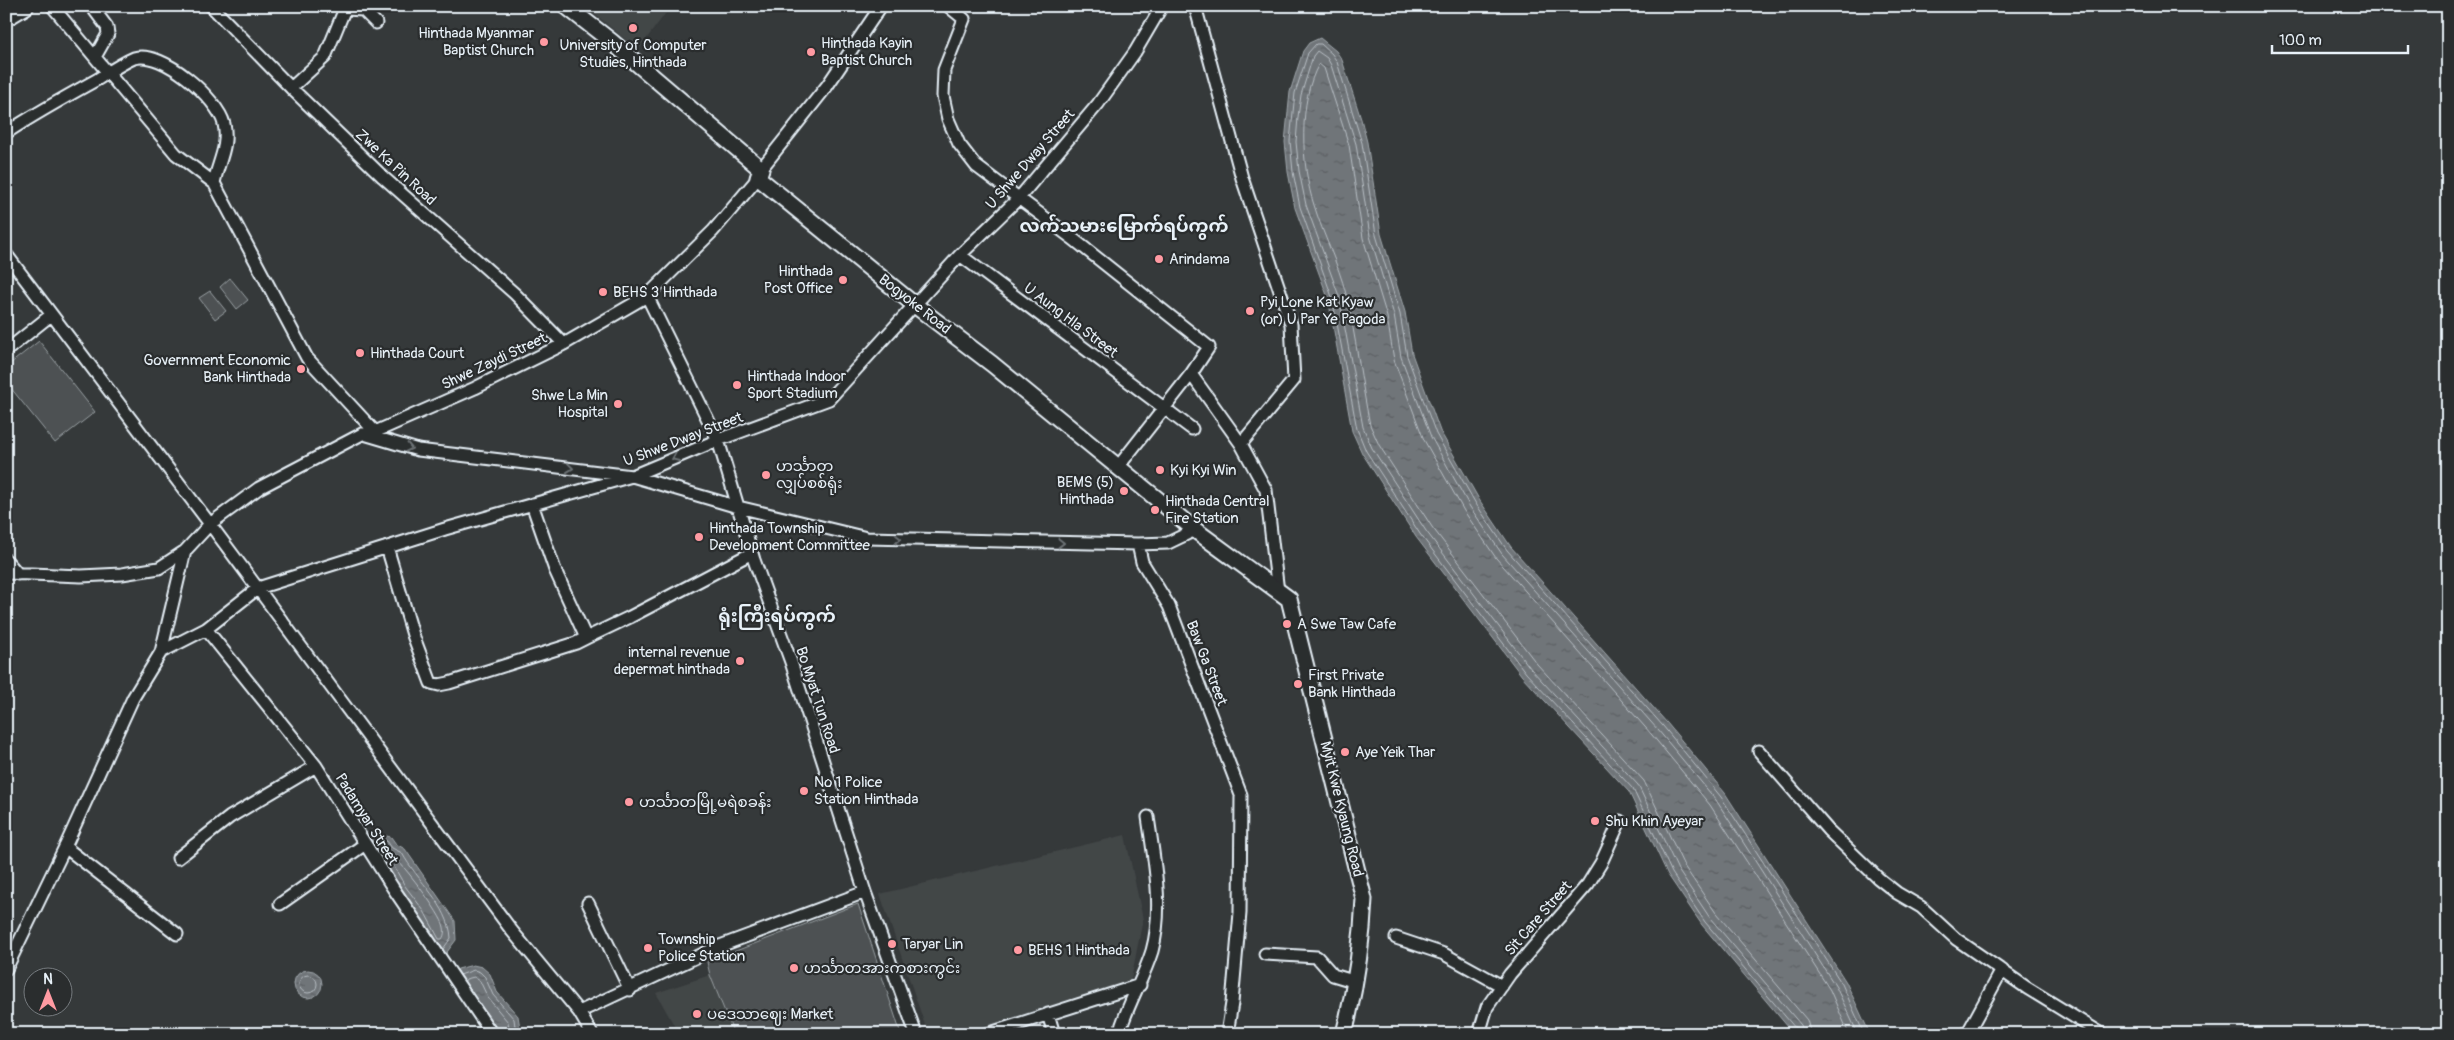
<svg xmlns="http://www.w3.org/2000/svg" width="2454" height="1040" viewBox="0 0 2454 1040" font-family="Pangolin,'Noto Sans Myanmar',sans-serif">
<defs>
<pattern id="water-ripples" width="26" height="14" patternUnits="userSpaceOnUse" patternTransform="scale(1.25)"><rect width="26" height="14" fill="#707579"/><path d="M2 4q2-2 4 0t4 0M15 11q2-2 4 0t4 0" fill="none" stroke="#5b5e62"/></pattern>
</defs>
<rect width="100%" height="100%" fill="#35393a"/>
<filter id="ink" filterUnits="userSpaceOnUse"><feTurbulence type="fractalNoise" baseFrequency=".02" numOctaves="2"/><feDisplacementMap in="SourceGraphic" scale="10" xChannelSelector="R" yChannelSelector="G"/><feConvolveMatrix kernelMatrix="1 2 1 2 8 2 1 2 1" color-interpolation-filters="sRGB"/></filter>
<g filter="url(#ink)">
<path fill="#424647" d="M585,6H671L638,50Z
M1125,835L1143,919L1131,980L964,1034H928L880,894Z
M710,975L734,1034H679L656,993Z"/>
<path fill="#4d5152" stroke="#9aa1a5" d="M230,278L248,300L237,309L220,287Z
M210,291L226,311L215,319L199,298Z
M39,341L95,412L55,443L6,382V367Z
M858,904L901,1034H734L710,975L707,962Z"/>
<path fill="url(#water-ripples)" stroke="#a0a7ac" d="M1320,38L1336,51L1342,60L1361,119L1367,142L1381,234L1405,312L1412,354L1440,431L1480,501L1511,547L1667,723L1725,793L1846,982L1870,1034H1794L1702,925L1668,875L1629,792L1522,676L1416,537L1362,453L1352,431L1328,298L1295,208L1288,172L1285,142L1290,92L1303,51L1309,43Z
M377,834L391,837L396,844L405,849L455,921L456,940L444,956L367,840Z
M473,965L482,967L490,974L497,992L518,1016L521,1034H484L452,980L458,969Z
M294 984a14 14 0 1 1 28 0a14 14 0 1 1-28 0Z"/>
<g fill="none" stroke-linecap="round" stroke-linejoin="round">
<path stroke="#b8bfc5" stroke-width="1" d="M372,842L378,840L387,841L392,848L402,853C417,881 449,905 451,938L443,949
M381,846C395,852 437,908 443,924C445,929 445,935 442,939H439L424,911L405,886L392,863L380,854L378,849Z
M460,975L474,970L480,972L485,977L493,995L514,1019L516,1034
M299 984a9 9 0 1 1 18 0a9 9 0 1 1-18 0Z
M465,981L466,979L474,977L480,981L488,998L508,1022L510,1034
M1797,1034L1796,1029L1705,922L1672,873L1633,789L1526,673L1420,534L1366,451L1357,429L1332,297L1300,207L1293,172L1290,141L1295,93L1308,53L1316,44H1321L1332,54L1337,62L1362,143L1376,235L1400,314L1407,356L1436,434L1476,504L1507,550L1663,726L1721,797L1842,984L1864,1034
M1804,1034L1801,1025L1710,918L1678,870L1638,785L1531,669L1426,531L1372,448L1363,427L1339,296L1306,205L1299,171L1296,142L1298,117L1301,95L1313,56L1317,51L1327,58L1331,65L1356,144L1370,236L1394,315L1401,357L1431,437L1470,507L1502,554L1658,730L1716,800L1836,987L1858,1034
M1811,1034L1807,1020L1716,913L1684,866L1644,781L1537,664L1432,527L1379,445L1370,425C1361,381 1356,337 1346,294C1338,263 1323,235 1314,205C1301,166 1298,100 1319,64L1324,68L1349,145L1363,238L1387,317L1394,360L1424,440L1464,511L1496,558L1652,735L1710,805L1830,990L1849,1034"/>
<g stroke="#e8f1f8" stroke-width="15">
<path id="minor" d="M52,6L176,154L214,183L307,358L378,435
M94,6L92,7L107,27L108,34L95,57
M211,6L291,88L383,177L515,294L564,344
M948,6L964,19L944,70L943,96L948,119L959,144L976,166L1072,238L1209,347L1191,374L1118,467
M1195,6L1242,178L1291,324L1294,380L1241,444
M346,9L363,10L376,23
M291,88L325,57L346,6
M6,133C36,113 67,96 98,79C109,72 122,63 134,58C162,49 218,99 224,124C229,146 218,162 214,183
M761,169L827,86L881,6
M6,254L210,524L512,931L579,1012
M960,255L1192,429
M647,296L718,440L754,560L791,662L865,892L916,1034
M6,351L51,315
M1191,374L1241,444L1266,490L1278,592
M364,434L418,450L632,476L738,507L867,538L1138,544L1168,543L1195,530
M532,504L555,570L586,638L630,617L752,553
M1138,544L1142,562L1169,606L1241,795L1240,913L1232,1003L1227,1034
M387,547L413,635L431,683L439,685L449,683L576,643L586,638
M6,560L18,574
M6,573L81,576L122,574L159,568L185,551L210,524L259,488L362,434L375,432L475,388L564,344L647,296L713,231L758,178
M206,629L316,766L393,888L492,1034
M161,652L206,629L258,588L445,529L632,476L718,440L829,399L960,255L1019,198L1098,104L1135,52L1162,6
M1759,751L1828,830L1878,878L1897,893L1921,907L1956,939L2027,988L2102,1034
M65,847L177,934
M178,858L230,817L316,766
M588,903L630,990
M280,904L365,844
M1396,938L1444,954L1502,986
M1265,954L1317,957L1333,975L1356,982
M6,969L65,847L133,698L161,652L185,551
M1048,1014L1054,1034
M592,1034L579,1012L720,946L865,892
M987,1034L1140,985
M1119,1034C1127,1005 1143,980 1152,951C1164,908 1154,860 1148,817
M1479,1034L1487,1007L1510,974L1588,884L1601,863L1620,821
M1967,1034L2002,970"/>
</g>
<g stroke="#e8f1f8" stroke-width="19">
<path id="major" d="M566,6L612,42L761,169L758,178L761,180L916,306L992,364L1195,530L1289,599L1364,899C1362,946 1355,989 1344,1034
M6,18L26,6"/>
</g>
<use href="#minor" stroke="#2a2d2e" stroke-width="11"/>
<use href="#major" stroke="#2a2d2e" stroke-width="15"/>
</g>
<defs><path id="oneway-chevron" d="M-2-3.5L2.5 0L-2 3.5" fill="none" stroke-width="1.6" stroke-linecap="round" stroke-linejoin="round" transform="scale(1.25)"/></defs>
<g stroke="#6c7275">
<use href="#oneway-chevron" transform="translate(409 448) rotate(13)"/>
<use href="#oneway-chevron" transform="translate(675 458) rotate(157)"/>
<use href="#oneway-chevron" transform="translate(570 468) rotate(7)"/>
<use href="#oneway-chevron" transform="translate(898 539) rotate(1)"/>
<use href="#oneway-chevron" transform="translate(1061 543) rotate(1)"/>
</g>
</g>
<g fill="#ff9aa2" stroke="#2a2d2e" stroke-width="2">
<circle cx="633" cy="28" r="5"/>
<circle cx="544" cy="42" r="5"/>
<circle cx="811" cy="52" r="5"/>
<circle cx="1159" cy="259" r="5"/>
<circle cx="843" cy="280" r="5"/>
<circle cx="603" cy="292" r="5"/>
<circle cx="1250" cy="311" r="5"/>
<circle cx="360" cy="353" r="5"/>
<circle cx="301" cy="369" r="5"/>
<circle cx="737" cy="385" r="5"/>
<circle cx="618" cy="404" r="5"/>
<circle cx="1160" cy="470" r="5"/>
<circle cx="766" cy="475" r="5"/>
<circle cx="1124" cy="491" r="5"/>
<circle cx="1155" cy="510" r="5"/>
<circle cx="699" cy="537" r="5"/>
<circle cx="1287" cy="624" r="5"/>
<circle cx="740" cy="661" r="5"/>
<circle cx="1298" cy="684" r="5"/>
<circle cx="1345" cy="752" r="5"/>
<circle cx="804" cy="791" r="5"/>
<circle cx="629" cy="802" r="5"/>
<circle cx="1595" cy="821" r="5"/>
<circle cx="892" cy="944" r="5"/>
<circle cx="648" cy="948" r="5"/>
<circle cx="1018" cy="950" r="5"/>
<circle cx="794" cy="968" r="5"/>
<circle cx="697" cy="1014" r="5"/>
</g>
<g text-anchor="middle" stroke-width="4.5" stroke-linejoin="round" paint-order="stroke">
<g font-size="15" fill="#e8f1f8" stroke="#2a2d2e" text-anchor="start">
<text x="534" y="38" text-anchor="end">Hinthada Myanmar<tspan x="534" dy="17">Baptist Church</tspan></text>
<text x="821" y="48">Hinthada Kayin<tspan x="821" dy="17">Baptist Church</tspan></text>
<text x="633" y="50" text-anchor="middle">University of Computer<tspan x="633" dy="17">Studies, Hinthada</tspan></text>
<text x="1169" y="264">Arindama</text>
<text x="833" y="276" text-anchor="end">Hinthada<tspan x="833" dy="17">Post Office</tspan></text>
<text x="613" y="297">BEHS 3 Hinthada</text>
<text x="1260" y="307">Pyi Lone Kat Kyaw<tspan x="1260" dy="17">(or) U Par Ye Pagoda</tspan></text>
<text x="370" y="358">Hinthada Court</text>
<text x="291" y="365" text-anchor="end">Government Economic<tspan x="291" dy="17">Bank Hinthada</tspan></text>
<text x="747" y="381">Hinthada Indoor<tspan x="747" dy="17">Sport Stadium</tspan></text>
<text x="608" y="400" text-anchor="end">Shwe La Min<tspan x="608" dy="17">Hospital</tspan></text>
<text x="776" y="471">ဟင်္သာတ<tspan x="776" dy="17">လျှပ်စစ်ရုံး</tspan></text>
<text x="1170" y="475">Kyi Kyi Win</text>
<text x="1114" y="487" text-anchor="end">BEMS (5)<tspan x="1114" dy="17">Hinthada</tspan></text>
<text x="1165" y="506">Hinthada Central<tspan x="1165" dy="17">Fire Station</tspan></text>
<text x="709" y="533">Hinthada Township<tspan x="709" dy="17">Development Committee</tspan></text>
<text x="1297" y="629">A Swe Taw Cafe</text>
<text x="730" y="657" text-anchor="end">internal revenue<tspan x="730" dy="17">depermat hinthada</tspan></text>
<text x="1308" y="680">First Private<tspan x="1308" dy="17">Bank Hinthada</tspan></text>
<text x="1355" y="757">Aye Yeik Thar</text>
<text x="814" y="787">No 1 Police<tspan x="814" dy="17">Station Hinthada</tspan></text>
<text x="639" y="807">ဟင်္သာတမြို့မရဲစခန်း</text>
<text x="1605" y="826">Shu Khin Ayeyar</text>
<text x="658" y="944">Township<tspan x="658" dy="17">Police Station</tspan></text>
<text x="902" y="949">Taryar Lin</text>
<text x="1028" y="955">BEHS 1 Hinthada</text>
<text x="804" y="973">ဟင်္သာတအားကစားကွင်း</text>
<text x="707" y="1019">ပဒေသာဈေး Market</text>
</g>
<g font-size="15" fill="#e8f1f8" stroke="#2a2d2e">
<text transform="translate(1030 159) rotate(-49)" y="5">U Shwe Dway Street</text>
<text transform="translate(396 167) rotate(43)" y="5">Zwe Ka Pin Road</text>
<text transform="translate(915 304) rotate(38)" y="5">Bogyoke Road</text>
<text transform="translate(1071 320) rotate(37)" y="5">U Aung Hla Street</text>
<text transform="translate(494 361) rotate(-25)" y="5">Shwe Zaydi Street</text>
<text transform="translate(683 439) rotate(-21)" y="5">U Shwe Dway Street</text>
<text transform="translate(1207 663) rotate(69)" y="5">Baw Ga Street</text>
<text transform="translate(818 700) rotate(72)" y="5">Bo Myat Tun Road</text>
<text transform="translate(1342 809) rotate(76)" y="5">Myit Kwe Kyaung Road</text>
<text transform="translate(367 819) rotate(58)" y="5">Padamyar Street</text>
<text transform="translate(1538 918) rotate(-49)" y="5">Sit Care Street</text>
</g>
<g font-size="18" font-weight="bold" fill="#e8f1f8" stroke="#2a2d2e">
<text x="1124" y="232">လက်သမားမြောက်ရပ်ကွက်</text>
<text x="777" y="622">ရုံးကြီးရပ်ကွက်</text>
</g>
</g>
<rect width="2454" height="1040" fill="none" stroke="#2a2d2e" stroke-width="25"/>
<rect x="12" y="12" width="2429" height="1015" fill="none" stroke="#e8f1f8" stroke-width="2" filter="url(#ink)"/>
<g transform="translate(48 992)"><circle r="24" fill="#2a2d2e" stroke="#767b7f"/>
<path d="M0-4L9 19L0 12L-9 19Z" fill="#ff9aa2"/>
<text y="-8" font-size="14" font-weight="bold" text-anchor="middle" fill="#e8f1f8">N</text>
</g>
<path d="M2272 45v8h136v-8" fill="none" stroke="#e8f1f8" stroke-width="2.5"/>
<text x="2279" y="45" font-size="15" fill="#e8f1f8" stroke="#2a2d2e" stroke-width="4" paint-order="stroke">100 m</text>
</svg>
